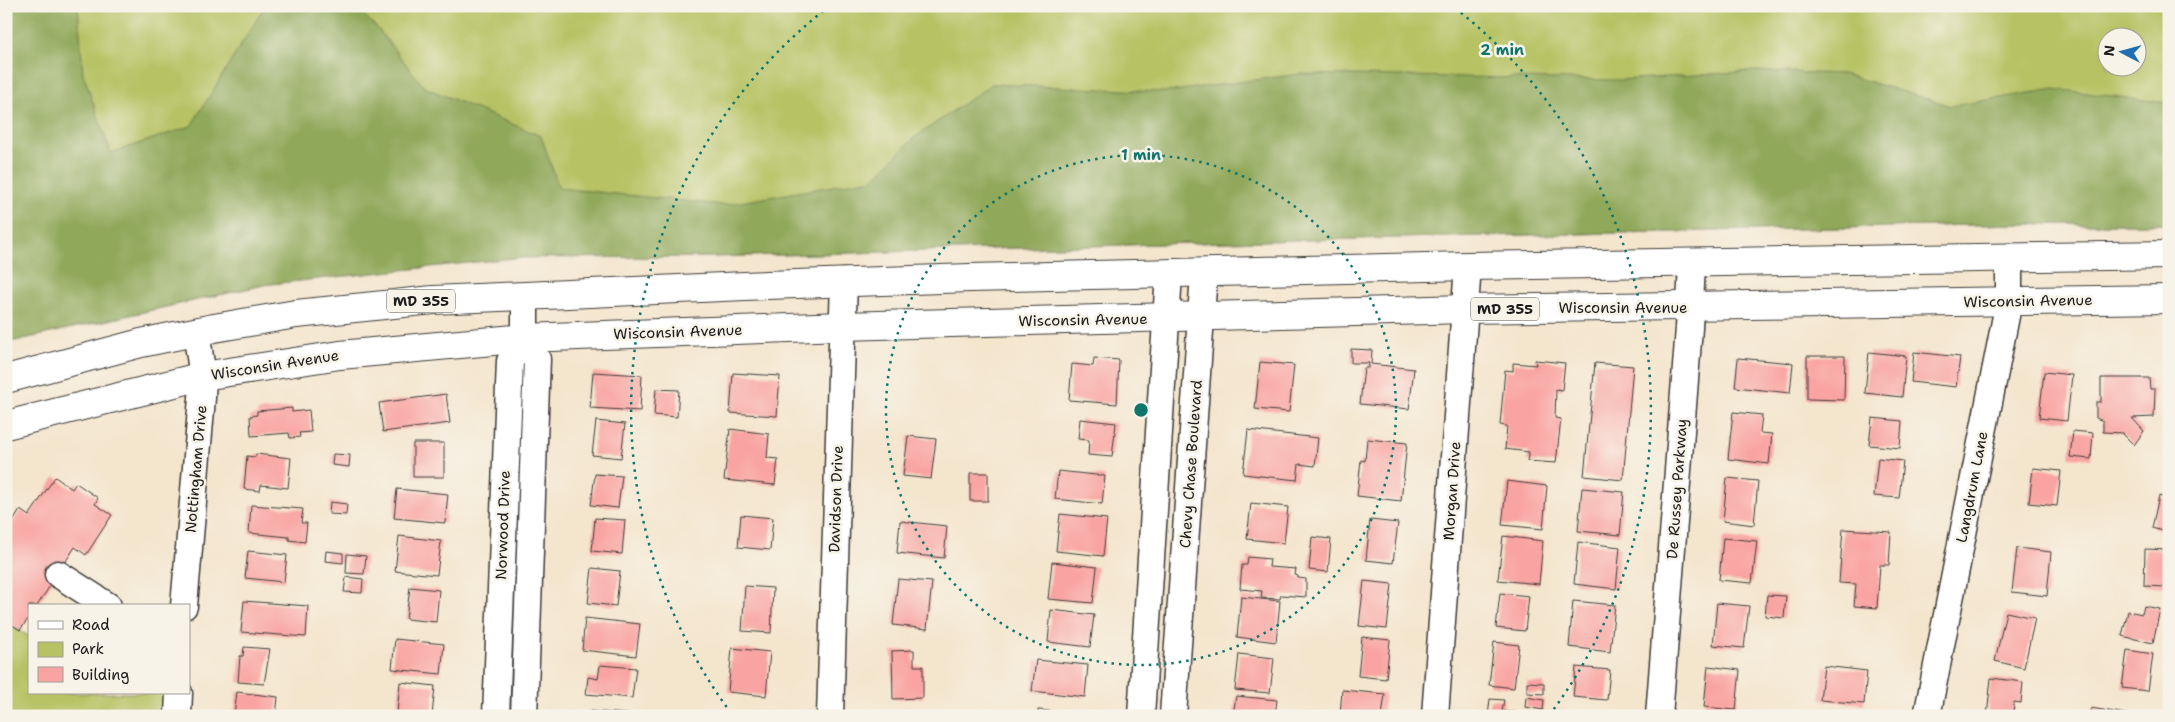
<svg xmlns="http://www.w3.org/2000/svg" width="2175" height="722" viewBox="0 0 2175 722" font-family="'Shantell Sans',sans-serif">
<rect width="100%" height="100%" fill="#f7f3e8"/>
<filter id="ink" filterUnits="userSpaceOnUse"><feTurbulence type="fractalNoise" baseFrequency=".02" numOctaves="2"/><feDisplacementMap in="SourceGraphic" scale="10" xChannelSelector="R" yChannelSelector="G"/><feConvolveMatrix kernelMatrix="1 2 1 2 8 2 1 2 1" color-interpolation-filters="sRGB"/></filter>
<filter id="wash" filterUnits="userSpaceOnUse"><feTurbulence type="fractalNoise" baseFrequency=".0096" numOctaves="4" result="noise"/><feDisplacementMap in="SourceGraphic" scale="20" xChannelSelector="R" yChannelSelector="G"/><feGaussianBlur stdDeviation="1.12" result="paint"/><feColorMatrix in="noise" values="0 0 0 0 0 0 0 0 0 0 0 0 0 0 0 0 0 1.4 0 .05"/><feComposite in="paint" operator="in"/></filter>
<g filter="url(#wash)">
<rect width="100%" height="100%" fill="#f4e5cd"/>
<path fill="#b6c264" stroke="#696f40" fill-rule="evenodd" d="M6,6H2169V224H2020L1262,241L713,257H521L269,284L6,343ZM2108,38H2138V68H2108Z
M6,623L29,636V693H168L169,716H6Z"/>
<path fill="#90a85a" stroke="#56623b" d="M6,6H78L83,74L111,153L191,126L265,6H355L378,29L424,87L541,136L559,188L723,205L873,179L914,138L992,84L1165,92L1300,74L1621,80L1755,71L1843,74L1951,106L2054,89L2169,103V224H2020L1262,241L713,257L515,258L262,285L6,343Z"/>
<g id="blocks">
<path fill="#f9a4a2" d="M1351,349L1372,350L1371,364L1414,369L1409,409L1360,404L1364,368H1368L1369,363H1351Z
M1869,352L1906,356L1902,397L1865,393Z
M1914,352L1960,357L1956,387L1911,382Z
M1807,356H1845L1844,400L1807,399Z
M1094,358L1119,360L1117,404L1069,400L1072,364L1093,366Z
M1738,358L1793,363L1790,393L1735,387Z
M1535,360L1565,363L1562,390L1556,389L1555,418L1561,419L1556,463L1527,461L1529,452L1505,449L1507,426L1500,425L1505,370L1513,371V363L1536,365Z
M1260,362L1294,365L1289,412L1255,409Z
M1595,363L1633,366L1623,480L1584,476Z
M593,372L642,375L640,411L590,408Z
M2044,372L2072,375L2067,421L2039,418Z
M733,373L780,376L777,416L730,413Z
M2101,378H2149L2150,389H2155L2154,417L2132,418L2144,431L2134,445L2122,433L2103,432V421L2096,418V402H2101Z
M656,389L679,390L677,417L654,415Z
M446,394L450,423L383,432L379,403Z
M292,408V412L309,410L311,432L299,433L300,437L290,438L289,433L251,436L250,416L257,415V411Z
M1733,412L1762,415L1760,433L1772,434L1769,464L1728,459Z
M1872,418L1902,421L1900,448L1869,445Z
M1080,419L1116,423L1112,457L1088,455L1089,440L1078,439Z
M596,421L625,424L621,458L592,455Z
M730,429L769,434L767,458L778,459L775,485L724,480Z
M1248,430L1318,438L1315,466L1299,464L1297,480L1243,474Z
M2073,431L2093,433L2091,459L2070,457Z
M908,436L936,439L931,479L903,476Z
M1367,439L1407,443L1401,501L1357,496L1361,460L1365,461Z
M413,443H444V477H413Z
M256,454L291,458L288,488L261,485L260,491L244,489L247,456L255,457Z
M333,454L350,455L349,467L332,465Z
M1878,458L1903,461L1899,498L1874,496Z
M2033,468L2061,471L2057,506L2029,503Z
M1058,471L1105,476L1102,504L1055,499Z
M970,473H988V501H970Z
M595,474L622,476L618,508L591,505Z
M55,477L72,489L76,483L98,498L95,504L112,515L86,555L75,547L37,606H29V618L20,630L6,621V533L20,510L29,516Z
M1727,478L1758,481L1754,525L1723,521Z
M1507,481L1547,486L1543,529L1502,525Z
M1582,488L1624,492L1620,535L1578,531Z
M397,489L448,494L445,523L394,518Z
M2159,496L2169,499V533L2152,528Z
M330,502L347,504L346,515L329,514Z
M1251,503L1288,507L1284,543L1247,539Z
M251,505L303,509L301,523H307L305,542L289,540V537L249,533Z
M1060,514L1107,519L1103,556L1056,551Z
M741,515L773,518L770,550L738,547Z
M595,518L625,520L622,554L592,551Z
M1370,520L1398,523L1393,563L1366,560Z
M900,521L947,526L944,558L897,553Z
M1843,529L1891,532L1889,565H1880L1877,608L1854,606L1856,584L1839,583Z
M399,536L441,541L437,575L395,571Z
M1503,536L1543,541L1539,584L1498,580Z
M1312,537L1331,539L1328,572L1309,570Z
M1723,538L1757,541L1752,583L1719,580Z
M1578,542L1620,547L1616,589L1574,584Z
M2017,548L2051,552L2047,596L2012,592Z
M2145,549L2169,550V587L2144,586Z
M248,551L287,555L284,582L245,578Z
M326,551L343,553V563L325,561Z
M347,554L366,556L364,574L346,573Z
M1248,557L1270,559L1269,567L1296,569L1295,575L1298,576V578L1306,579V597L1281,595L1280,599L1261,598L1262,591L1240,589L1242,565H1247Z
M1052,562L1097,567L1093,603L1048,599Z
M592,568L620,571L616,606L588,603Z
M346,577L363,579L362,593L344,592Z
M898,579L932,582L927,629L893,625Z
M1364,581L1392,584L1387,629L1359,626Z
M745,586L773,588L771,633L742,631Z
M410,587L439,590L436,622L406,619Z
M1500,593L1529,596L1525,631L1496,628Z
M1767,595L1786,596L1784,618L1765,616Z
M1241,597L1280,601L1276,642L1237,637Z
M244,601L308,606L306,637L241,632Z
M1573,601L1615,605L1610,652L1569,647Z
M1717,603L1749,606L1744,648L1713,645Z
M2144,606L2160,609L2153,643L2122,636L2128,611L2142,614Z
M1051,610L1094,615L1090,647L1048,642Z
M2006,612L2035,618L2024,668L1995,661Z
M585,618L640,624L636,656L582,650Z
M1362,637L1390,640L1386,679L1358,676Z
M395,639L444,644L441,674L392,669Z
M1494,642L1519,645L1514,688L1489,685Z
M244,647L270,649L264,684L238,682L240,656H243Z
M732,648L770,652L766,696L728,692Z
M914,650V666H923V698L893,699L892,651Z
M2127,650L2153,654L2148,691L2122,688Z
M1239,654L1274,658L1270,693L1235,690Z
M1036,660L1088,665L1085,697L1032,691Z
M600,665L636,668L632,698L586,694L588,677L598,679Z
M1708,666L1740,670L1736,710L1704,707Z
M1824,666L1867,671L1864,704L1820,700Z
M1576,667L1610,670L1607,700L1573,697Z
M1991,678L2023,682L2021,703L2014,702L2013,716H1987Z
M400,682L435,686L432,716L397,713Z
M1527,682L1544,683V694L1527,693Z
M1342,690L1385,694L1382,716H1340Z
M237,692L278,697L276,716H234Z
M1236,696L1277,700L1275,716H1233Z
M1526,697L1544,700L1543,710L1525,707Z
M1490,699L1504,700L1502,711L1516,712L1515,716H1488Z
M2091,708L2132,715V716H2090Z
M1038,710L1080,714V716H1038Z
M591,711L629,714V716H590Z"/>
</g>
</g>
<g filter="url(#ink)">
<use href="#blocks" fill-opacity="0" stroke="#3c3a37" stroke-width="1"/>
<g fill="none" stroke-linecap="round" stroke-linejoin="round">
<g stroke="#3c3a37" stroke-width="29">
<path id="minor" d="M58,574L108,606
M184,606L202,398L203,376L196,332
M178,716L179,693
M496,716L510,361L525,338
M524,716L537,359L525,338V296
M830,716L844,282
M1141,716L1169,274
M1173,716L1204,274
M1435,716L1468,266
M1659,716L1689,328L1692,263
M1927,716L2009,301V257"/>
</g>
<g stroke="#3c3a37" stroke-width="30">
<path id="major" d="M6,379L141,343L214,328L296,314L433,300L767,285L970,278L1468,266L2169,255
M6,425L203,376L340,355L525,338L842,326L1466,309L2169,299"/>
</g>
<use href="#minor" stroke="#fff" stroke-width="26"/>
<use href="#major" stroke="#fff" stroke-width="28"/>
</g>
</g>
<g fill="none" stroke="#0f766e" stroke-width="2.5" stroke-dasharray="2.5 5">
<circle cx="1141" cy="410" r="255"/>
<path d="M731 713A510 510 0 0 1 827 8M1455 8A510 510 0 0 1 1551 713"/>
</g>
<g text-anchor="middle" stroke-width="5" stroke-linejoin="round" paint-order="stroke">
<g fill="#f7f3e8" stroke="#5e5c59" stroke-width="1">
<rect x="387" y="289.5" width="68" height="23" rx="4"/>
<rect x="1471" y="297.5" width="68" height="23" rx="4"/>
</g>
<g font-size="14" font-weight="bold" fill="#1c1c1c">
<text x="421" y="306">MD 355</text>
<text x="1505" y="314">MD 355</text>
</g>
<g font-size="15" fill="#1c1c1c" stroke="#f7f3e8">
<text transform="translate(2028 301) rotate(-1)" y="5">Wisconsin Avenue</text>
<text x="1623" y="313">Wisconsin Avenue</text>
<text transform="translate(1083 320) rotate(-1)" y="5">Wisconsin Avenue</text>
<text transform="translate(678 332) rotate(-2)" y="5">Wisconsin Avenue</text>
<text transform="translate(275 365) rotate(-9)" y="5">Wisconsin Avenue</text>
<text transform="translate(1191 464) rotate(-86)" y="5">Chevy Chase Boulevard</text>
<text transform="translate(196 469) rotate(-85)" y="5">Nottingham Drive</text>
<text transform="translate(1972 487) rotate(-79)" y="5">Langdrum Lane</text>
<text transform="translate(1677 489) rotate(-86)" y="5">De Russey Parkway</text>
<text transform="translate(1452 491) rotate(-86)" y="5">Morgan Drive</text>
<text transform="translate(836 499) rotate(-88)" y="5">Davidson Drive</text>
<text transform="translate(503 525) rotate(-88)" y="5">Norwood Drive</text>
</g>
</g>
<circle cx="1141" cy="410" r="8" fill="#0f766e" stroke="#f7f3e8" stroke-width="2.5"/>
<g font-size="15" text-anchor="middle" font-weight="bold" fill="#0f766e" stroke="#f7f3e8" stroke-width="5" stroke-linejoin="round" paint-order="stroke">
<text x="1502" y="55">2 min</text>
<text x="1141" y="160">1 min</text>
</g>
<rect width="2175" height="722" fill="none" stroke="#f7f3e8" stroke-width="25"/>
<rect x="28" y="604" width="162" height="90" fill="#f7f3e8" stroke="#9f9d96"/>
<rect x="38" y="621" width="25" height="8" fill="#ffffff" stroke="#9f9d96"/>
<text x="72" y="630" font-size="15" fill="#1c1c1c">Road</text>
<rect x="38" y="642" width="25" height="15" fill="#b6c264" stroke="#9f9d96"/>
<text x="72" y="654" font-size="15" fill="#1c1c1c">Park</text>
<rect x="38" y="667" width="25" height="15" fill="#f9a4a2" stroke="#9f9d96"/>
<text x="72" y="680" font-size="15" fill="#1c1c1c">Building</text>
<g transform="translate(2122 52) rotate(276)"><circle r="24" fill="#f7f3e8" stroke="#9f9d96"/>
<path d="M0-4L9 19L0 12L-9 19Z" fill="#1f6fb2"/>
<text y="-8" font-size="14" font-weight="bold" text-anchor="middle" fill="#1c1c1c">N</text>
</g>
</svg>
